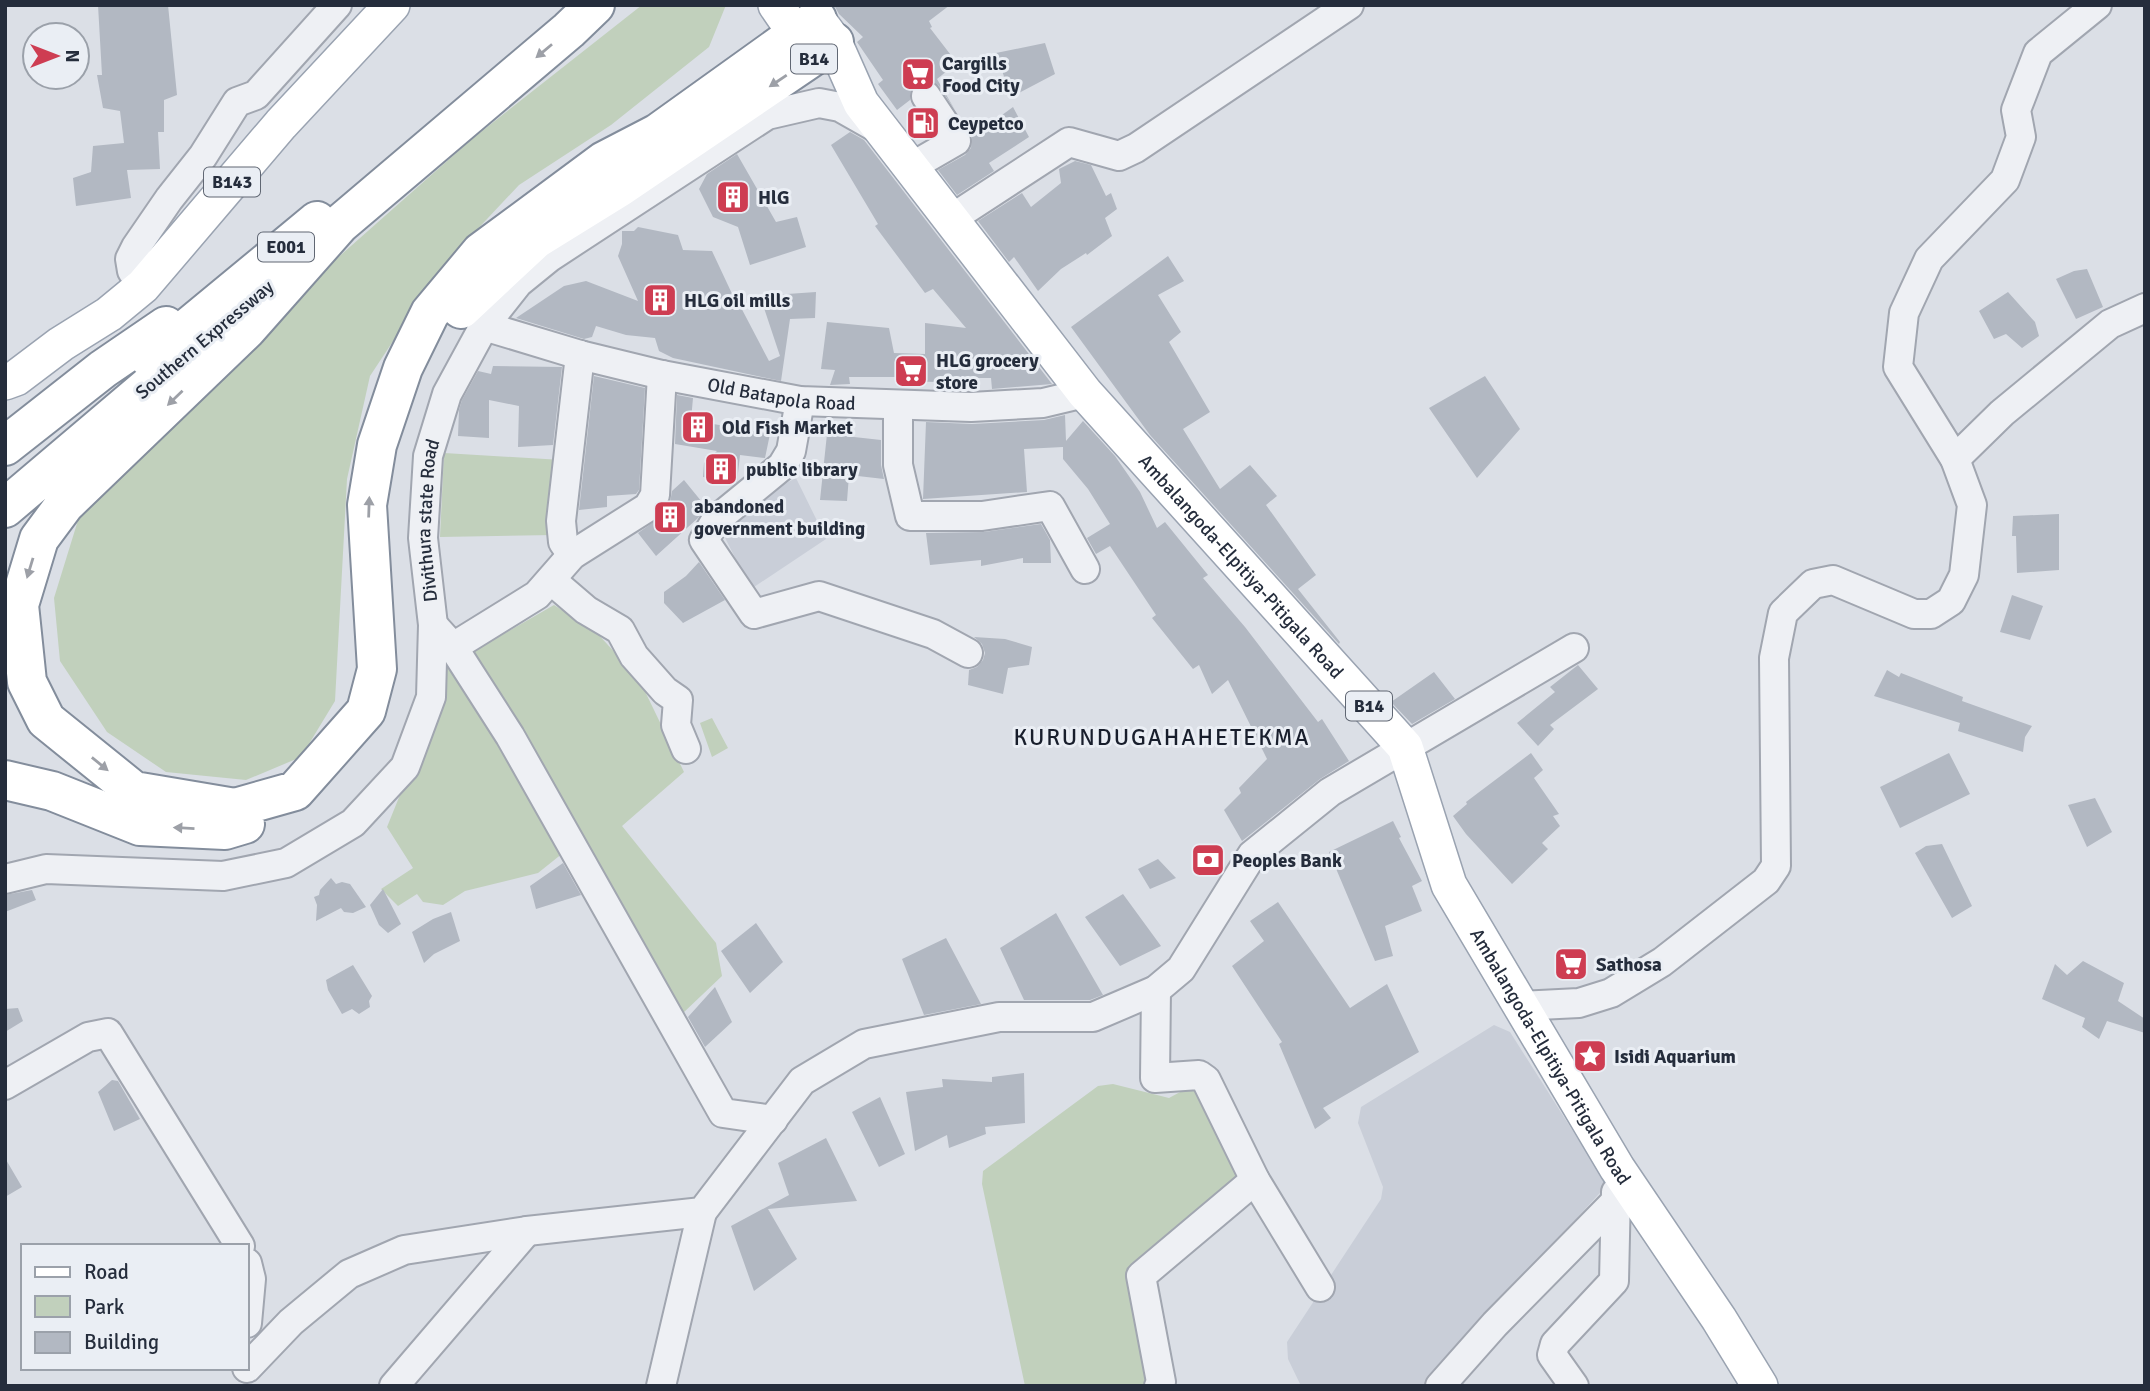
<svg xmlns="http://www.w3.org/2000/svg" width="2150" height="1391" viewBox="0 0 2150 1391" font-family="Signika,sans-serif">
<rect width="100%" height="100%" fill="#dbdfe6"/>
<path fill="#c9ced8" d="M796,478L826,539L751,589L716,520Z
M1494,1025L1510,1032L1607,1185L1424,1386H1301L1288,1359L1287,1342L1381,1199L1383,1187L1358,1123L1361,1107Z"/>
<path fill="#c1d0bc" d="M642,5H726L709,47L611,125L519,185L442,267L370,376L347,479L335,701L301,757L246,780L166,772L107,732L60,661L54,598L79,517L308,284L472,139Z
M444,453L562,460L553,535L440,537Z
M554,605L597,633L639,679L684,772L622,826L716,943L722,976L682,1014L469,654Z
M433,625L568,849L538,873L465,891L443,905L423,902L417,894L398,906L381,889L413,868L387,827L419,748Z
M712,718L728,748L712,757L700,723Z
M1113,1084L1169,1098L1195,1084L1241,1175L1134,1270L1147,1376L1145,1386H1025L982,1184L983,1171L1098,1086Z"/>
<path fill="#b2b8c2" d="M98,5H168L177,95L164,100V132H158L160,169L127,170L131,198L76,206L73,178L91,172L93,146L124,143L120,111L103,108L97,75H102Z
M834,5H950L929,21L932,27L930,28L957,63L937,79L955,110L939,86L933,81L926,79L916,83L911,89L910,100L897,110L878,84L883,80L857,42L863,37L839,14Z
M1045,43L1055,74L1011,97L996,53Z
M1013,107L1029,137L989,163L994,171L957,195L938,170L965,155L971,148L972,137Z
M850,132L864,140L1052,384L992,389L991,378H956L938,382L897,381V377H849L850,384L830,385L835,370L821,369L827,322L889,328L894,353L925,354V323L966,328L933,289L925,293L875,226L878,224L831,145Z
M737,154L776,222L797,217L806,247L750,265L738,227L713,217L699,189L707,174Z
M1075,161L1091,165L1106,196L1111,193L1117,209L1105,218L1112,236L1087,255L1086,253L1061,269L1038,291L1014,257L1009,262L978,221L1022,193L1031,207L1061,183L1059,169Z
M638,227L678,235L683,250L712,251L734,298H736L769,361L780,356L760,296L816,292L815,318L790,319L781,381L673,358L659,351L655,338L626,335L596,326L592,337L584,339L516,318L564,286L586,281L638,301L618,256L622,244V231H634Z
M1168,256L1184,281L1158,295L1181,332L1169,342L1210,412L1183,429L1220,489L1250,465L1277,496L1266,505L1316,575L1298,589L1340,642L1339,644L1150,435L1071,327Z
M2087,269L2103,307L2076,319L2056,279L2074,271Z
M2008,292L2035,322L2039,336L2022,348L2006,334L1994,339L1979,311Z
M493,366L562,367L553,445L518,447L519,406L489,400V438L458,436L459,410L462,400L478,371L491,374Z
M594,376L645,388L639,490L636,494L607,496V507L579,510Z
M1485,376L1520,429L1477,478L1429,408Z
M677,395L693,398L691,420L770,434L765,458L740,455L737,482L703,477L704,463L717,451L675,444Z
M1065,415L1066,441L1083,421L1115,456L1140,492L1157,528L1165,522L1208,575L1203,578L1245,627L1318,722L1322,719L1349,761L1320,779L1242,841L1224,810L1241,793L1239,788L1267,759L1228,680L1212,694L1199,665L1193,669L1152,618L1156,615L1110,546L1096,554L1087,538L1110,524L1088,489L1063,459V447L1024,449L1027,492L923,499L926,422L972,424L1044,420Z
M827,434L881,440V465L884,479L849,475L847,501L820,500Z
M684,480L706,507L698,518L656,556L638,533L662,516L670,503L672,491Z
M2059,514V570L2017,573L2016,536H2012L2013,516Z
M1041,524L1050,540L1051,563H1023V558L981,566V560L930,565L926,533L984,532Z
M699,562L725,600L683,623L664,603V592L686,576Z
M2012,595L2043,606L2030,640L2000,632Z
M974,637L1005,639L1032,647L1029,665L1008,668L1003,694L968,685L969,670L977,667L983,660L985,653L982,644Z
M1578,665L1598,689L1550,725L1554,729L1538,746L1517,723L1555,692L1550,687Z
M1887,670L1899,677L1901,673L1963,697L1962,701L2032,726L2025,737L2023,752L1958,731L1960,723L1874,696Z
M1434,672L1455,699L1412,724L1391,702Z
M1531,753L1543,770L1534,778L1559,814L1553,816L1560,826L1542,843L1548,849L1512,884L1466,834L1453,816L1467,804L1466,802Z
M1949,753L1970,794L1900,828L1880,787Z
M2095,798L2112,832L2087,847L2068,805Z
M1393,821L1401,837L1399,838L1422,881L1412,886L1422,911L1385,926L1393,956L1375,961L1329,852Z
M1942,844L1972,906L1952,918L1915,853L1926,846Z
M1158,859L1176,878L1150,889L1138,869Z
M563,863L581,895L536,909L530,886Z
M331,878L336,884L342,882L350,884L366,907L353,913L344,912L341,908L316,921L317,905L314,897L319,895L320,890Z
M383,889L401,924L388,933L379,925L370,905Z
M32,890L36,900L5,912V895Z
M1123,894L1161,946L1120,966L1085,917Z
M1278,902L1350,1008L1387,984L1419,1052L1323,1108L1331,1118L1315,1129L1279,1044L1282,1042L1232,966L1264,941L1250,921Z
M451,912L460,941L434,954L424,963L412,932L433,919Z
M1056,913L1069,936L1103,995L1090,1000H1024L1000,948Z
M756,923L783,962L750,993L721,951Z
M946,938L981,1004L924,1015L902,959Z
M2083,961L2124,983L2118,1001L2145,1019V1033L2107,1021L2099,1039L2082,1027L2085,1018L2042,999L2055,964L2067,975Z
M353,965L372,996L369,1001L370,1007L359,1014L352,1009L342,1014L328,990L326,980Z
M715,987L732,1022L705,1047L688,1017Z
M18,1008L23,1021L5,1032V1009Z
M1024,1073L1025,1123L985,1127L986,1134L949,1148L947,1135L915,1151L906,1092L943,1087L942,1079L992,1082V1077Z
M112,1080L118,1081L140,1119L114,1131L98,1092Z
M880,1097L905,1154L879,1167L852,1112Z
M826,1138L857,1201L768,1209L797,1259L754,1291L731,1226L789,1195L778,1163Z
M5,1158L22,1187L5,1197Z"/>
<g fill="none" stroke-linecap="round" stroke-linejoin="round">
<g stroke="#a1a6b0" stroke-width="32">
<g id="minor">
<path d="M911,167L956,141L926,96"/>
<path d="M951,219L1069,142L1119,156L1136,148L1349,5"/>
<path d="M143,286L132,271L130,259L136,247L169,199L203,156L237,102L256,95L337,5"/>
<path id="s1" d="M484,326L580,355L662,375L800,401L971,407L1043,403L1085,393"/>
<path d="M800,401L791,451L782,466L716,520L704,540L754,614L819,596L933,634L968,653"/>
<path d="M898,405V465L910,516H982L1050,506L1085,569"/>
<path d="M1955,459L2002,413L2110,324L2145,308"/>
<path d="M572,555L563,542L561,521L580,355"/>
<path d="M551,580L586,610L620,630L634,656L665,691L678,700L676,725L686,749"/>
<path d="M433,625L453,647L510,736L723,1113L773,1120"/>
<path d="M453,647L537,595L572,555L648,507L655,495L662,375"/>
<path id="s2" d="M5,879L46,869L223,876L286,863L353,823L405,767L431,697L433,625L423,538L428,456L447,394L484,326L518,283L550,257L767,115L819,103L840,107L877,128"/>
<path d="M1156,990L1155,1078L1199,1075L1206,1080L1255,1180L1320,1287"/>
<path d="M1520,1006L1579,1003L1611,993L1662,962L1766,881L1776,866L1774,658L1783,613L1813,584L1833,580L1914,614H1931L1951,601L1964,575L1972,505L1955,459L1898,367L1904,313L1929,259L2005,180L2021,137L2016,110L2038,53L2097,5"/>
<path d="M5,1085L88,1037L108,1033L240,1246"/>
<path d="M247,1263L251,1279L247,1323"/>
<path d="M247,1368L291,1322L349,1274L404,1250L527,1231L702,1212L802,1081L864,1044L999,1017H1093L1156,990L1181,969L1252,855L1330,792L1574,648"/>
<path d="M394,1386L527,1231"/>
<path d="M661,1386L702,1212"/>
<path d="M1159,1386L1161,1382L1141,1276L1255,1180"/>
<path d="M1440,1386L1495,1324L1616,1201"/>
<path d="M1574,1386L1552,1355L1555,1344L1614,1281L1616,1192"/>
</g>
</g>
<g stroke="#9aa3b1" stroke-width="38">
<g id="major">
<path d="M776,5L811,56"/>
<path id="s3" d="M817,19L834,42L861,103L1085,393L1405,747L1449,885L1617,1168L1719,1319L1760,1386"/>
<path d="M5,382L16,378L61,344L109,314L143,286L281,124L392,5"/>
</g>
</g>
<g stroke="#838d9c" stroke-width="42">
<path id="highway" d="M340,224L247,329L65,504L39,539L19,605L27,682L46,720L134,791L235,808L295,791L366,711L377,669L367,505L377,445L403,368L430,313L481,252L604,161L658,133L817,19
M320,241L569,30L595,5
M461,309L536,239L620,187L834,42
M150,359L317,221
M5,446L103,369L166,326
M5,508L189,352
M5,780L52,791L140,826L225,830L245,824"/>
</g>
<use href="#minor" stroke="#eef0f4" stroke-width="28"/>
<use href="#major" stroke="#fff" stroke-width="35"/>
<use href="#highway" stroke="#fff" stroke-width="38"/>
</g>
<defs><path id="oneway-solid" d="M-6-.8H1V-3.2L6.5 0L1 3.2V.8H-6Z" transform="scale(1.75)"/></defs>
<g fill="#9da0a7">
<use href="#oneway-solid" transform="translate(544 51) rotate(140)"/>
<use href="#oneway-solid" transform="translate(778 81) rotate(146)"/>
<use href="#oneway-solid" transform="translate(175 398) rotate(136)"/>
<use href="#oneway-solid" transform="translate(369 507) rotate(-88)"/>
<use href="#oneway-solid" transform="translate(30 568) rotate(107)"/>
<use href="#oneway-solid" transform="translate(100 764) rotate(39)"/>
<use href="#oneway-solid" transform="translate(184 828) rotate(-177)"/>
</g>
<defs>
<g id="supermarket-square" transform="scale(1.75)"><rect x="-9" y="-9" width="18" height="18" rx="4" fill="#ce3d52" stroke="#eaeef4"/><path d="M-6-5.5h2.5l.6 2H6L4.5 2H-2.5L-4.4-4H-6ZM-1.5 3.2a1.3 1.3 0 1 0 .1 0ZM3 3.2a1.3 1.3 0 1 0 .1 0Z" fill="#fff"/></g>
<g id="fuel-square" transform="scale(1.75)"><rect x="-9" y="-9" width="18" height="18" rx="4" fill="#ce3d52" stroke="#eaeef4"/><path d="M-5.5-6h7V0h2V4h1.3V-2.5L3-4.5l.8-.8L6-3V5H2.5V1h-1V6h-7ZM-4.2-4.7v3.2H.2V-4.7Z" fill="#fff"/></g>
<g id="building-square" transform="scale(1.75)"><rect x="-9" y="-9" width="18" height="18" rx="4" fill="#ce3d52" stroke="#eaeef4"/><path d="M-4-6H4V6H1V3H-1V6H-4ZM-2.5-4.3h1.7v1.8h-1.7ZM.8-4.3h1.7v1.8H.8ZM-2.5-1h1.7V.8h-1.7ZM.8-1h1.7V.8H.8Z" fill="#fff"/></g>
<g id="bank-square" transform="scale(1.75)"><rect x="-9" y="-9" width="18" height="18" rx="4" fill="#ce3d52" stroke="#eaeef4"/><path d="M-6-4H6V4H-6ZM0-2.3a2.3 2.3 0 1 0 0 4.6a2.3 2.3 0 1 0 0-4.6Z" fill="#fff"/></g>
<g id="sight-square" transform="scale(1.75)"><rect x="-9" y="-9" width="18" height="18" rx="4" fill="#ce3d52" stroke="#eaeef4"/><path d="M0-6L1.8-2.2L6-1.7L2.9 1.2L3.7 5.4L0 3.3L-3.7 5.4L-2.9 1.2L-6-1.7L-1.8-2.2Z" fill="#fff"/></g>
</defs>
<g fill-rule="evenodd">
<use href="#supermarket-square" x="918" y="74"/>
<use href="#fuel-square" x="923" y="123"/>
<use href="#building-square" x="733" y="197"/>
<use href="#building-square" x="660" y="300"/>
<use href="#supermarket-square" x="911" y="371"/>
<use href="#building-square" x="698" y="427"/>
<use href="#building-square" x="721" y="469"/>
<use href="#building-square" x="670" y="517"/>
<use href="#bank-square" x="1208" y="860"/>
<use href="#supermarket-square" x="1571" y="964"/>
<use href="#sight-square" x="1590" y="1056"/>
</g>
<g text-anchor="middle" stroke-width="6" stroke-linejoin="round" paint-order="stroke">
<g fill="#eaeef4" stroke="#606773" stroke-width="2">
<rect x="791" y="44.5" width="46" height="29" rx="5"/>
<rect x="204" y="167.5" width="56" height="29" rx="5"/>
<rect x="258" y="232.5" width="56" height="29" rx="5"/>
<rect x="1346" y="691.5" width="46" height="29" rx="5"/>
</g>
<g font-size="18" font-weight="bold" fill="#252d3c">
<text x="814" y="65">B14</text>
<text x="232" y="188">B143</text>
<text x="286" y="253">E001</text>
<text x="1369" y="712">B14</text>
</g>
<g font-size="19" font-weight="bold" fill="#252d3c" stroke="#eaeef4" text-anchor="start">
<text x="942" y="70">Cargills<tspan x="942" dy="22">Food City</tspan></text>
<text x="948" y="130">Ceypetco</text>
<text x="758" y="204">HlG</text>
<text x="684" y="307">HLG oil mills</text>
<text x="936" y="367">HLG grocery<tspan x="936" dy="22">store</tspan></text>
<text x="722" y="434">Old Fish Market</text>
<text x="746" y="476">public library</text>
<text x="694" y="513">abandoned<tspan x="694" dy="22">government building</tspan></text>
<text x="1232" y="867">Peoples Bank</text>
<text x="1596" y="971">Sathosa</text>
<text x="1614" y="1063">Isidi Aquarium</text>
</g>
<g font-size="19" fill="#252d3c" stroke="#eaeef4">
<text transform="translate(204 339) rotate(-40)" y="7">Southern Expressway</text>
<text dy="7" stroke="none"><textPath href="#s1" startOffset="306">Old Batapola Road</textPath></text>
<text dy="7" stroke="none"><textPath href="#s2" startOffset="690">Divithura state Road</textPath></text>
<text dy="7" stroke="none"><textPath href="#s3" startOffset="695">Ambalangoda-Elpitiya-Pitigala Road</textPath></text>
<text dy="7" stroke="none"><textPath href="#s3" startOffset="1283">Ambalangoda-Elpitiya-Pitigala Road</textPath></text>
</g>
<g font-size="23" letter-spacing="2" fill="#181e2c" stroke="#eaeef4">
<text x="1162" y="745">KURUNDUGAHAHETEKMA</text>
</g>
</g>
<rect width="2150" height="1391" fill="none" stroke="#252d3c" stroke-width="14"/>
<rect x="21" y="1244" width="228" height="126" fill="#eaeef4" stroke="#9ba1aa" stroke-width="2"/>
<rect x="35" y="1267" width="35" height="10" fill="#ffffff" stroke="#9ba1aa" stroke-width="2"/>
<text x="84" y="1279" font-size="21" fill="#252d3c">Road</text>
<rect x="35" y="1296" width="35" height="21" fill="#c1d0bc" stroke="#9ba1aa" stroke-width="2"/>
<text x="84" y="1314" font-size="21" fill="#252d3c">Park</text>
<rect x="35" y="1332" width="35" height="21" fill="#b2b8c2" stroke="#9ba1aa" stroke-width="2"/>
<text x="84" y="1349" font-size="21" fill="#252d3c">Building</text>
<g transform="translate(56 56) rotate(90)"><circle r="33" fill="#eaeef4" stroke="#9ba1aa" stroke-width="2"/>
<path d="M0-5L12 26L0 18L-12 26Z" fill="#ce3d52"/>
<text y="-10" font-size="19" font-weight="bold" text-anchor="middle" fill="#252d3c">N</text>
</g>
</svg>
